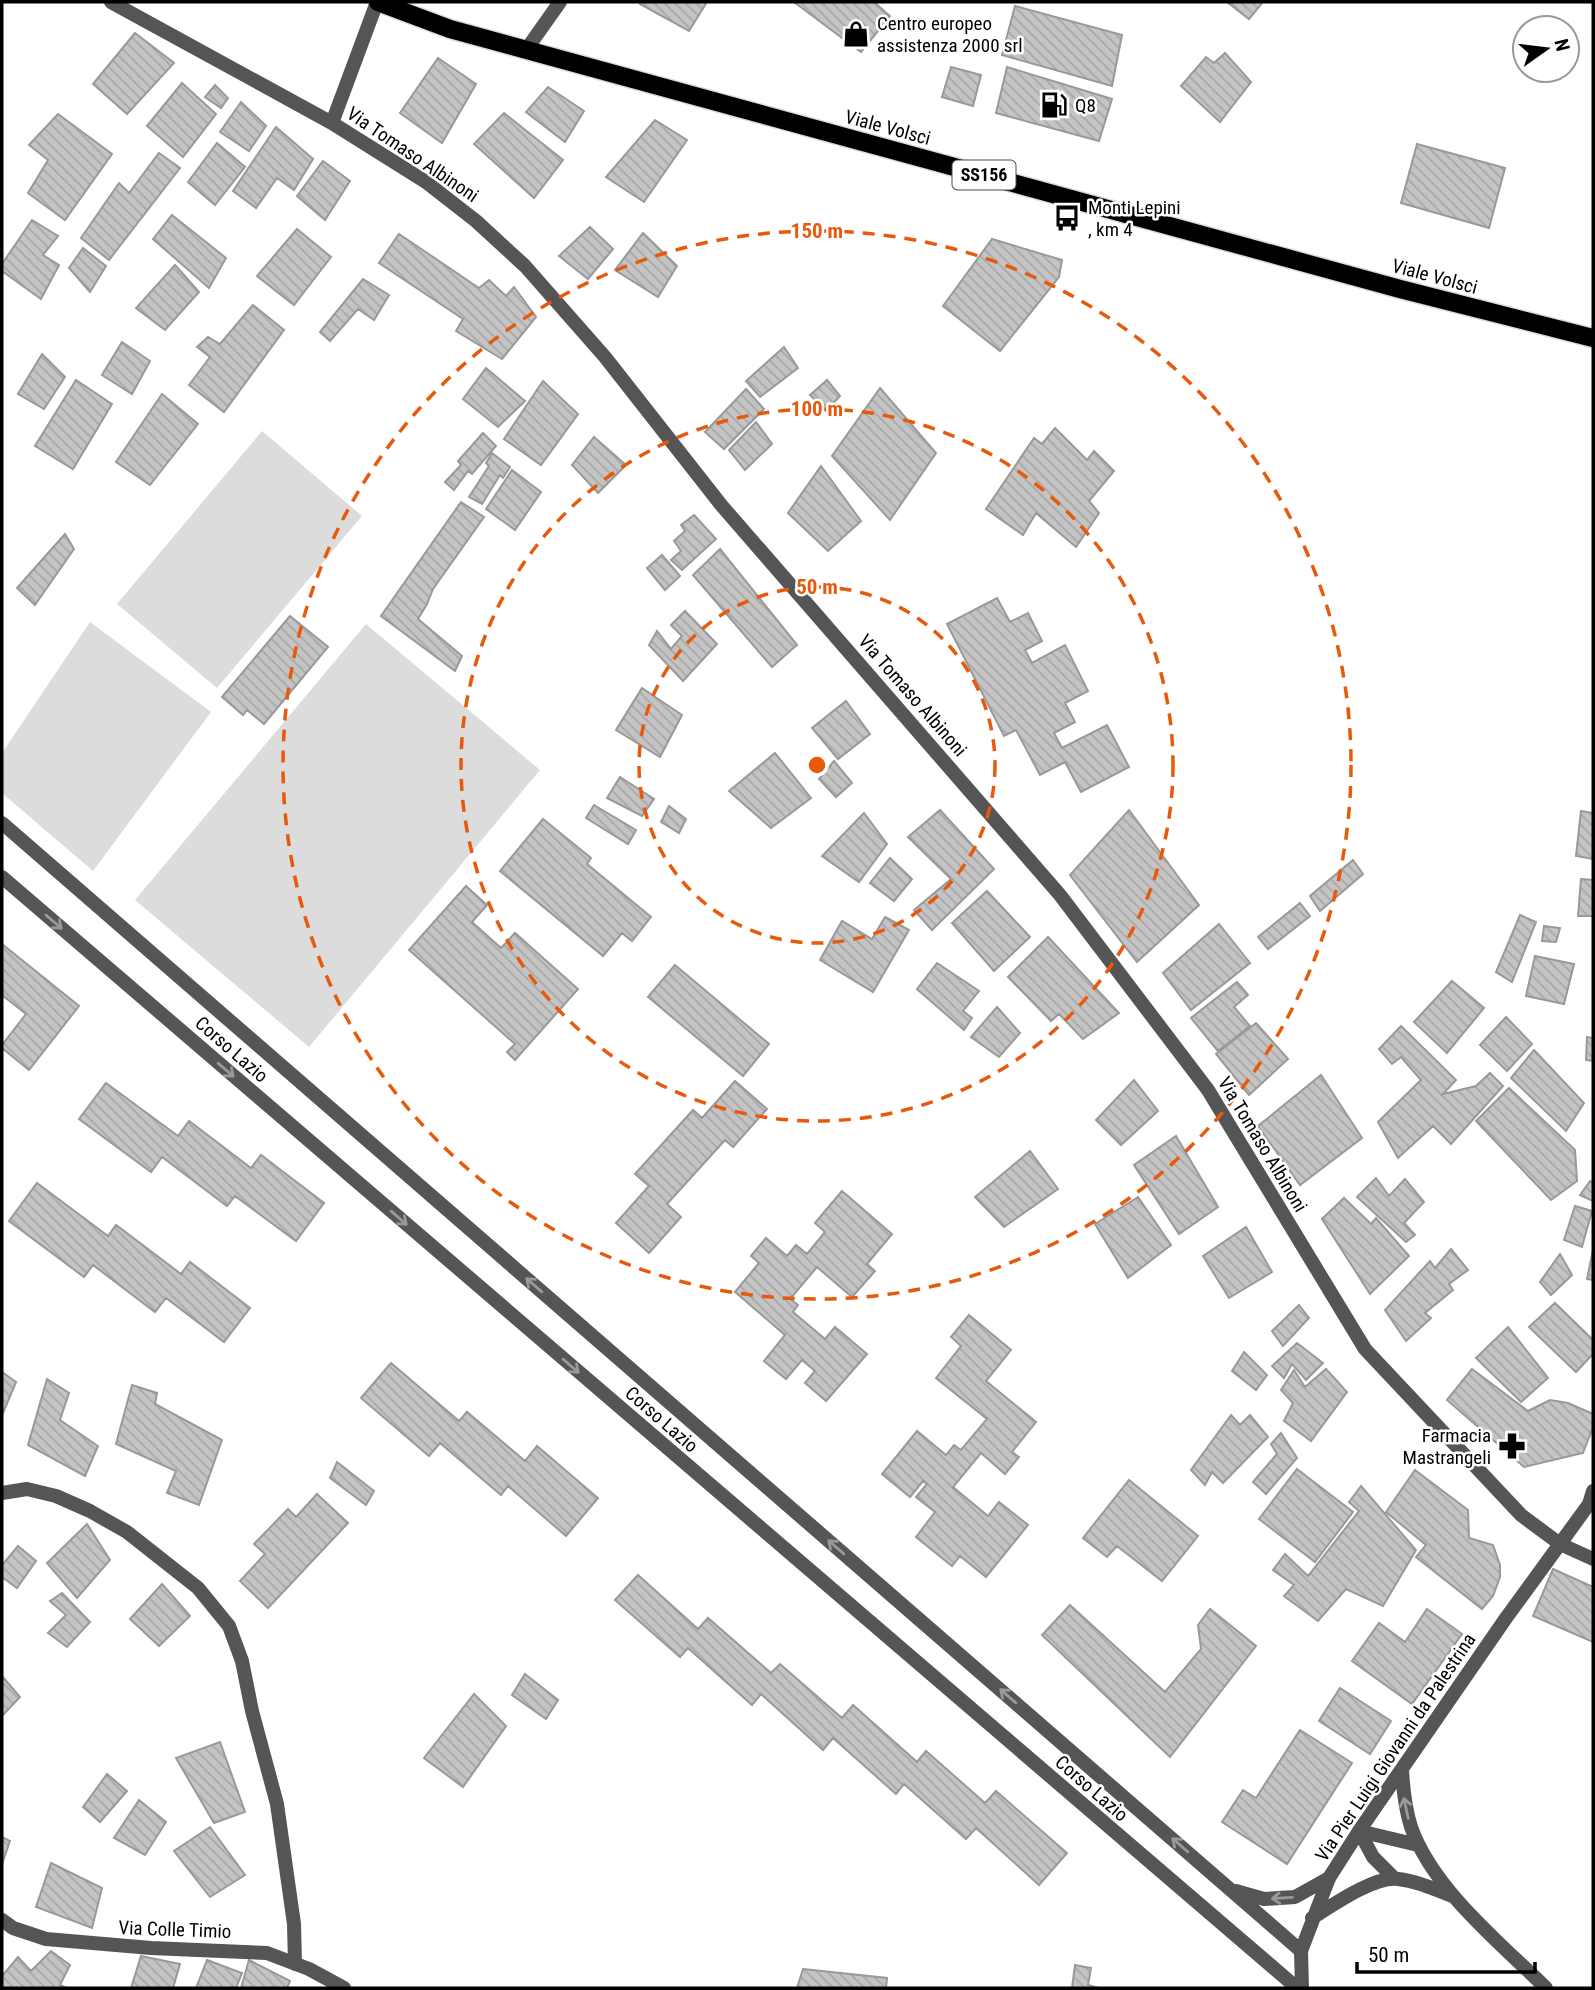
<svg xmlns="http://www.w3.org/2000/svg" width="1595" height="1990" viewBox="0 0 1595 1990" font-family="'Roboto Condensed',sans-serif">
<defs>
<pattern id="building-back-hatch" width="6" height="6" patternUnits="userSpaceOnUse" patternTransform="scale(1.75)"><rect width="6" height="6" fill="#c4c4c4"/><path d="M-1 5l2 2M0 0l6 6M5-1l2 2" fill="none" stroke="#a7a7a7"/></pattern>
</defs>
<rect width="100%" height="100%" fill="#fff"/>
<path fill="#dcdcdc" d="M262,431L362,516L217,688L117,604Z
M90,622L211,712L93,871L2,793V753Z
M366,624L540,770L309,1047L135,900Z"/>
<path fill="url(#building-back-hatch)" stroke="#999" stroke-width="2" d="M641,2H707L689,31L640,4Z
M794,2H874L890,16L861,52Z
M1227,2H1263L1249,19Z
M1015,6L1122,35L1112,86L1002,55Z
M135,33L174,63L127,114L93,84Z
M1225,53L1251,82L1220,122L1181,86L1206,57L1214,63Z
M438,58L476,84L442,143L400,113Z
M951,67L981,75L973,106L942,97Z
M1007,67L1112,99L1099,141L996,113Z
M182,83L216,114L183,157L147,126Z
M215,85L228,98L221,108L205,97Z
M548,87L584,111L565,142L526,112Z
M241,102L266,126L249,151L220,132Z
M504,113L563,160L534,198L474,144Z
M58,114L112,154L65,220L28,193L48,160L29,145Z
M655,120L687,140L644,202L606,177Z
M276,127L313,159L294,190L277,178L256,208L233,191Z
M217,143L245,167L215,205L188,182Z
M1417,144L1505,168L1489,228L1401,203Z
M159,153L180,168L109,260L81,238L119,183L129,193Z
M323,161L350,181L325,220L297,196Z
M172,215L226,258L209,288L153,239Z
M32,220L58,236L43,255L59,265L41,299L2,271V264Z
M590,227L613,249L588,279L559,256Z
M297,229L331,257L294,305L257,276Z
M643,233L677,266L658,297L615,270Z
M399,234L479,288L489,280L506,296L514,287L536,317L502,359L456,331L463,319L379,263Z
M992,239L1062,260L1059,277L1000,351L943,306Z
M83,248L106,266L90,292L69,268Z
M175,265L199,292L165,330L136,308Z
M363,279L389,295L374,320L358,309L330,341L320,332Z
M253,305L284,330L224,412L189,385L210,357L197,347L208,337L220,344Z
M122,342L150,361L132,394L102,375Z
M784,347L798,368L760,397L746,381Z
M42,354L65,377L44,409L18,394Z
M486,368L525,401L498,427L463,399Z
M76,380L112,404L73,469L35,446Z
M827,380L840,396L826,411L810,395Z
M543,381L578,414L541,465L504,439Z
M880,388L936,453L890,520L832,456Z
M746,389L764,409L724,449L705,432Z
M162,394L198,424L150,485L116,462Z
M756,422L772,444L745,470L729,450Z
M1055,428L1087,460L1094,451L1114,471L1089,501L1099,513L1076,547L1036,513L1023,535L986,509L1034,438L1042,444Z
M483,433L496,446L472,474L468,471L454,490L445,482L461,465L458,461Z
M594,437L626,465L598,493L572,465Z
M492,453L510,467L503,478L500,475L482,504L469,497L489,466L486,463Z
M821,466L861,521L828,551L788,513Z
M512,470L541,492L515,530L486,509Z
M461,502L484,517L433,589L427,604L418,619L462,656L455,671L381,616Z
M694,515L716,539L682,570L671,560L681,551L674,541L685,531L681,525Z
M65,534L74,549L35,605L17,588Z
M720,549L797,645L772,667L693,575Z
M662,555L680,576L665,590L647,568Z
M997,598L1010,622L1028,613L1042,641L1025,650L1032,663L1065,645L1088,691L1065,703L1075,722L1054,733L1062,748L1107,725L1129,767L1081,792L1065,762L1040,775L1016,730L1004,736L947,624Z
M685,611L717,644L683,681L649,645L657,631L671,649L682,636L671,625Z
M290,616L328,647L264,724L247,710L243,715L222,697Z
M642,688L682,715L660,757L616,730Z
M846,701L870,734L838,759L812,728Z
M775,753L811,798L771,828L729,791Z
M834,761L852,783L836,797L819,779Z
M620,777L654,799L642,816L607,798Z
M594,805L636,830L628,844L586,818Z
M669,806L686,819L679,833L661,822Z
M940,810L994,869L932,930L914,910L951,879L908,837Z
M1129,810L1199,905L1137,962L1070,875Z
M1581,811L1593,813V859L1576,856Z
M864,813L887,844L859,882L822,856Z
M543,819L591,858L587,864L651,917L632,941L622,933L603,956L500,871Z
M890,858L912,879L894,901L870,883Z
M1353,860L1363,874L1320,911L1310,896Z
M1581,879L1593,880V916H1578Z
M466,886L487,905L472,922L501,948L515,933L578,989L515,1060L507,1052L515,1044L409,950Z
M987,891L1030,937L994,971L952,923Z
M1300,903L1310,916L1268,949L1258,937Z
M1520,915L1536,922L1512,982L1496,972Z
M885,917L909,930L873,992L820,960L842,921L872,939Z
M1219,924L1250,963L1191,1010L1163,973Z
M1544,926L1560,928L1556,942L1542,941Z
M1048,937L1119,1013L1083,1039L1059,1014L1051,1021L1008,977Z
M2,944L79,1006L29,1070L2,1048V1045L26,1014L2,995Z
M1535,956L1574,964L1564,1004L1526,996Z
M937,963L979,991L963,1011L972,1018L964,1030L917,989Z
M675,965L769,1044L743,1076L648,997Z
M1452,981L1484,1008L1447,1053L1414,1022Z
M1237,982L1248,995L1234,1007L1250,1026L1218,1051L1191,1018Z
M997,1007L1020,1033L999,1057L971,1037Z
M1506,1017L1532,1044L1507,1071L1480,1045Z
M1256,1023L1288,1059L1249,1095L1216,1054Z
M1401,1026L1456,1080L1443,1094L1476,1086L1490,1073L1503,1086L1451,1144L1433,1126L1398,1158L1378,1122L1421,1080L1401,1057L1392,1064L1379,1049Z
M1587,1037L1593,1038V1061L1586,1060Z
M1534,1050L1584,1103L1566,1131L1511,1078Z
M1321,1075L1362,1138L1300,1185L1258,1126Z
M1134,1080L1158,1111L1121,1145L1096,1120Z
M735,1081L767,1109L733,1147L725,1140L667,1204L681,1217L649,1253L616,1223L649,1186L635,1174L693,1110L702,1118Z
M106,1083L178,1136L189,1121L251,1168L261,1155L324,1203L296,1241L235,1196L227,1206L162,1157L151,1172L79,1119Z
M1509,1088L1575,1150L1577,1181L1551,1200L1476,1121Z
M1176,1136L1218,1207L1179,1234L1134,1165Z
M1030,1151L1058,1189L1004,1227L975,1197Z
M1376,1178L1389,1196L1405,1179L1424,1202L1404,1223L1415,1235L1406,1242L1357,1197Z
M1590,1181L1593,1183V1201L1580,1195Z
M37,1183L108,1236L116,1225L181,1274L190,1262L250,1308L224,1342L166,1298L155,1312L93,1265L84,1277L9,1221Z
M842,1191L892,1234L867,1264L875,1271L852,1297L817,1267L790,1299L798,1305L793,1312L825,1339L835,1327L867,1354L826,1401L805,1383L815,1371L802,1360L786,1379L764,1361L785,1335L735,1292L759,1263L751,1256L766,1238L787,1256L796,1245L807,1254L825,1232L815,1223Z
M1138,1197L1171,1245L1128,1278L1095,1224Z
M1344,1198L1371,1224L1376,1218L1409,1256L1370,1294L1322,1219Z
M1575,1206L1592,1211L1582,1247L1564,1240Z
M1246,1227L1272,1272L1229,1298L1203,1256Z
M1451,1249L1468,1270L1449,1284L1453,1290L1425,1313L1431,1318L1406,1341L1385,1310L1430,1261L1435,1268Z
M1593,1250V1280L1587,1279Z
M1560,1254L1572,1275L1551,1295L1540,1282Z
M1555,1303L1593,1340V1354L1576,1372L1529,1327Z
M1299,1305L1309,1318L1283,1346L1272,1331Z
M969,1315L1011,1350L986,1381L1036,1422L1012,1452L1019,1457L1005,1474L981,1453L953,1487L988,1516L999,1502L1028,1525L986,1577L960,1556L952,1566L916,1537L935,1512L916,1497L927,1484L923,1481L910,1497L882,1474L917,1431L946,1455L954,1445L961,1450L987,1419L936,1378L961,1346L951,1337Z
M1508,1327L1548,1378L1521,1402L1476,1358Z
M1297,1343L1323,1363L1306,1380L1292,1364L1284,1378L1272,1366Z
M1244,1352L1267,1375L1256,1390L1232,1371Z
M391,1363L459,1421L467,1412L525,1461L537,1446L598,1498L566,1536L508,1486L501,1495L440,1443L429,1456L361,1398Z
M1326,1369L1347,1392L1311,1441L1284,1421L1293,1403L1281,1390L1294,1370L1305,1387Z
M1472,1369L1528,1411L1550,1400L1568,1403L1593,1414V1427L1583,1453L1524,1467L1447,1400Z
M2,1372L16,1382L3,1413L2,1412Z
M47,1379L69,1393L60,1420L98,1446L85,1476L28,1445Z
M132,1385L157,1393L155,1404L222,1440L199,1505L167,1493L176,1471L116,1444Z
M1231,1415L1240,1425L1250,1415L1268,1437L1223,1483L1212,1472L1205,1485L1191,1470Z
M1281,1433L1297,1458L1266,1494L1253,1482L1277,1454L1271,1444Z
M337,1462L374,1491L366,1505L330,1478Z
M1297,1469L1353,1512L1315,1562L1259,1519Z
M1415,1470L1468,1510L1469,1538L1493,1545L1500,1565V1577L1493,1596L1482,1609L1416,1557L1426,1545L1386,1512Z
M1129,1480L1198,1536L1162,1581L1117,1546L1107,1557L1083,1538Z
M1361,1486L1416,1550L1383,1606L1346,1589L1318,1621L1284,1596L1294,1585L1273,1570L1285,1554L1308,1576L1359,1511L1349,1502Z
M317,1494L348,1523L268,1608L240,1581L265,1554L254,1544L288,1509L296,1517Z
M87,1524L110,1560L77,1598L47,1563Z
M18,1546L36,1561L17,1588L2,1577V1565Z
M1553,1569L1593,1587V1642L1533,1616Z
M638,1575L698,1629L708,1618L771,1673L780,1664L842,1718L853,1705L917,1762L926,1751L985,1803L996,1791L1067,1853L1039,1885L976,1828L966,1839L904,1784L896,1794L833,1738L823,1750L761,1694L752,1705L688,1648L680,1657L615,1600Z
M162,1584L190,1616L159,1646L130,1619Z
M62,1593L90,1622L67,1647L48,1633L66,1615L50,1601Z
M1070,1605L1165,1692L1201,1649L1198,1625L1210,1609L1256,1646L1170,1757L1042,1635Z
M1427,1609L1462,1634L1412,1704L1352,1661L1379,1623L1405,1642Z
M525,1674L558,1700L546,1719L512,1695Z
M2,1676L20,1697L2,1716Z
M1340,1688L1391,1721L1370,1754L1319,1721Z
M474,1694L506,1726L463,1787L424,1758Z
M1300,1730L1352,1763L1287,1864L1222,1822L1243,1790L1256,1798Z
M220,1742L245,1812L214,1823L176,1758Z
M107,1774L127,1791L100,1822L83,1807Z
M139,1800L166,1822L145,1855L114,1838Z
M210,1827L245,1875L210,1897L174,1851Z
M2,1837L10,1841L2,1864Z
M51,1863L102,1888L92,1928L36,1907Z
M51,1951L70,1965L60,1985L67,1988H2V1976L18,1957L31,1971Z
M141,1956L180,1964L173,1988H131Z
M207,1960L242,1973L236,1988H196Z
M249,1960L290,1981L287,1988H241Z
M1075,1965L1091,1968L1088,1985L1099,1988H1072Z
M803,1969L887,1978L886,1988H797Z"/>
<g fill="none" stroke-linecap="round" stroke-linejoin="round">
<g stroke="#dbdbdb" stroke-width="21">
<path id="primary" d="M378,2L450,29L1400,289L1593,338"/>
</g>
<path stroke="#555" stroke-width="14" d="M111,2L332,123L426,182L476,221L525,266L605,357L722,506L1060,895L1208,1090L1365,1349L1521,1515L1560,1544L1593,1559
M526,50L560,2
M332,123L377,2
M2,823L1301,1951
M2,877L1297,1988
M2,1493L27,1489L56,1496L90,1511L127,1532L198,1588L229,1626L242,1661L252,1711L277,1804L294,1924L295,1964
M1236,1891L1264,1899L1295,1897L1329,1878
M2,1920L13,1928L46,1939L151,1948L267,1953L309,1969L344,1988"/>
<path stroke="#555" stroke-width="14" d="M1402,1769C1403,1789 1405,1808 1411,1827C1433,1889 1500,1943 1546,1988
M1359,1831L1418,1845
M1359,1831L1373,1857L1394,1878
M1312,1918C1333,1905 1374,1876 1398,1879C1417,1881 1434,1889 1452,1896
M1302,1988L1301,1951L1329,1878L1359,1831L1506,1618L1589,1504L1593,1491"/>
<use href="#primary" stroke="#000" stroke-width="18"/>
</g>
<defs><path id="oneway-shaft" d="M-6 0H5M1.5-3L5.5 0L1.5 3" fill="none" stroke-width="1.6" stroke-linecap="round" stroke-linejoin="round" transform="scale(1.75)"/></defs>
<g stroke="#999">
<use href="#oneway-shaft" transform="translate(54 922) rotate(41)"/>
<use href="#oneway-shaft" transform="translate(226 1070) rotate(41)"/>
<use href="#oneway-shaft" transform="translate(399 1218) rotate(41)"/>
<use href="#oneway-shaft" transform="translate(534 1285) rotate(-139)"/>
<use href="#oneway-shaft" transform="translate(571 1366) rotate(41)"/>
<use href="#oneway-shaft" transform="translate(836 1547) rotate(-139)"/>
<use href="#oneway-shaft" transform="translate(1008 1696) rotate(-139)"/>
<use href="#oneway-shaft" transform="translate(1406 1808) rotate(-102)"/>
<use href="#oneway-shaft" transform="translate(1180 1845) rotate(-139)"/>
<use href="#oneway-shaft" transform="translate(1282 1898) rotate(177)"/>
</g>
<g fill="none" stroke="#e8590c" stroke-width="3.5" stroke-dasharray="12 9">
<circle cx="817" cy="765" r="178"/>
<circle cx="817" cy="765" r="356"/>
<circle cx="817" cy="765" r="534"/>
</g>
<defs>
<g id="shop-bare" transform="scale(2.1)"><path d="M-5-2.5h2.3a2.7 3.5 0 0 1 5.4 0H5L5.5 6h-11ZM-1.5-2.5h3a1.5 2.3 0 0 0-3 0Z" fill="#000" stroke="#fff" stroke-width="2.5" paint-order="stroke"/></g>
<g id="fuel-bare" transform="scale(2.1)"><path d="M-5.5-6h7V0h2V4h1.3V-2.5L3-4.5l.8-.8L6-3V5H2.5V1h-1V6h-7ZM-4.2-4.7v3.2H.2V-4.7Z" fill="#000" stroke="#fff" stroke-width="2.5" paint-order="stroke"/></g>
<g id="bus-bare" transform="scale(2.1)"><path d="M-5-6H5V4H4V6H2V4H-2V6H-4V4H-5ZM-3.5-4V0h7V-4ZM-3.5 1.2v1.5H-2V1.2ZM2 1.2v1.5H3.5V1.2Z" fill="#000" stroke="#fff" stroke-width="2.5" paint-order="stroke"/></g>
<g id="pharmacy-bare" transform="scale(2.1)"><path d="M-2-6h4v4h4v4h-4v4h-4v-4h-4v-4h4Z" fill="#000" stroke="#fff" stroke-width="2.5" paint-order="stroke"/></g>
</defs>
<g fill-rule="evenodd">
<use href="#shop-bare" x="856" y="34"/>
<use href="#fuel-bare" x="1054" y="105"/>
<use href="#bus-bare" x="1067" y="218"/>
<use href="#pharmacy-bare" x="1512" y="1446"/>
</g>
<g text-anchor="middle" stroke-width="5" stroke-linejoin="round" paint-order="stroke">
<rect fill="#fff" stroke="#4c4c4c" stroke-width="2" x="952.5" y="160.5" width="63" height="29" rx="5"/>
<g font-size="18" font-weight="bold" fill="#000">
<text x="984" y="181">SS156</text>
</g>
<g font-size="19" fill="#000" stroke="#fff" text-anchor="start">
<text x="877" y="30">Centro europeo<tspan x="877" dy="22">assistenza 2000 srl</tspan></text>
<text x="1075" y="112">Q8</text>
<text x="1088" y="214">Monti Lepini<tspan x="1088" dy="22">, km 4</tspan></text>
<text x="1491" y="1442" text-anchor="end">Farmacia<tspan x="1491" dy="22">Mastrangeli</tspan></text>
</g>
<g font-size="19" fill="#000" stroke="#fff">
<text transform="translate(888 127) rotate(15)" y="7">Viale Volsci</text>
<text transform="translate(413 154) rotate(34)" y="7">Via Tomaso Albinoni</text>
<text transform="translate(1435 276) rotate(15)" y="7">Viale Volsci</text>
<text transform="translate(913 695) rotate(49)" y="7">Via Tomaso Albinoni</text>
<text transform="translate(232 1049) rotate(41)" y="7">Corso Lazio</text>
<text transform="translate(1263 1144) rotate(59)" y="7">Via Tomaso Albinoni</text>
<text transform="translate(662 1419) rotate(41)" y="7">Corso Lazio</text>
<text transform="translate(1395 1747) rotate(-56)" y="7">Via Pier Luigi Giovanni da Palestrina</text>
<text transform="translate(1092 1788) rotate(41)" y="7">Corso Lazio</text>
<text transform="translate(175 1929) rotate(2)" y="7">Via Colle Timio</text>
</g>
</g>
<circle cx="817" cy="765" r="10" fill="#e8590c" stroke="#fff" stroke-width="3.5"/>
<g font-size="21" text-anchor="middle" font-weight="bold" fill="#e8590c" stroke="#fff" stroke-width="5" stroke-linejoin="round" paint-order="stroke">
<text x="817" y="238">150 m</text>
<text x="817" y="416">100 m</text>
<text x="817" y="594">50 m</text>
</g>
<rect width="1595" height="1990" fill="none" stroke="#000000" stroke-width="7"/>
<g transform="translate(1546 49) rotate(76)"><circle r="33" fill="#ffffff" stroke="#999999" stroke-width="2"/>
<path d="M0-5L12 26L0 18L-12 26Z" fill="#000000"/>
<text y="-10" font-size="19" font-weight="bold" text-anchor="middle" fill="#000000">N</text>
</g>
<path d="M1357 1962v10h178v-10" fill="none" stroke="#000000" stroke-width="3.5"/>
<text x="1368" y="1962" font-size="21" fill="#000000" stroke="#ffffff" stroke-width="5" paint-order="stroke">50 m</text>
</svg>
